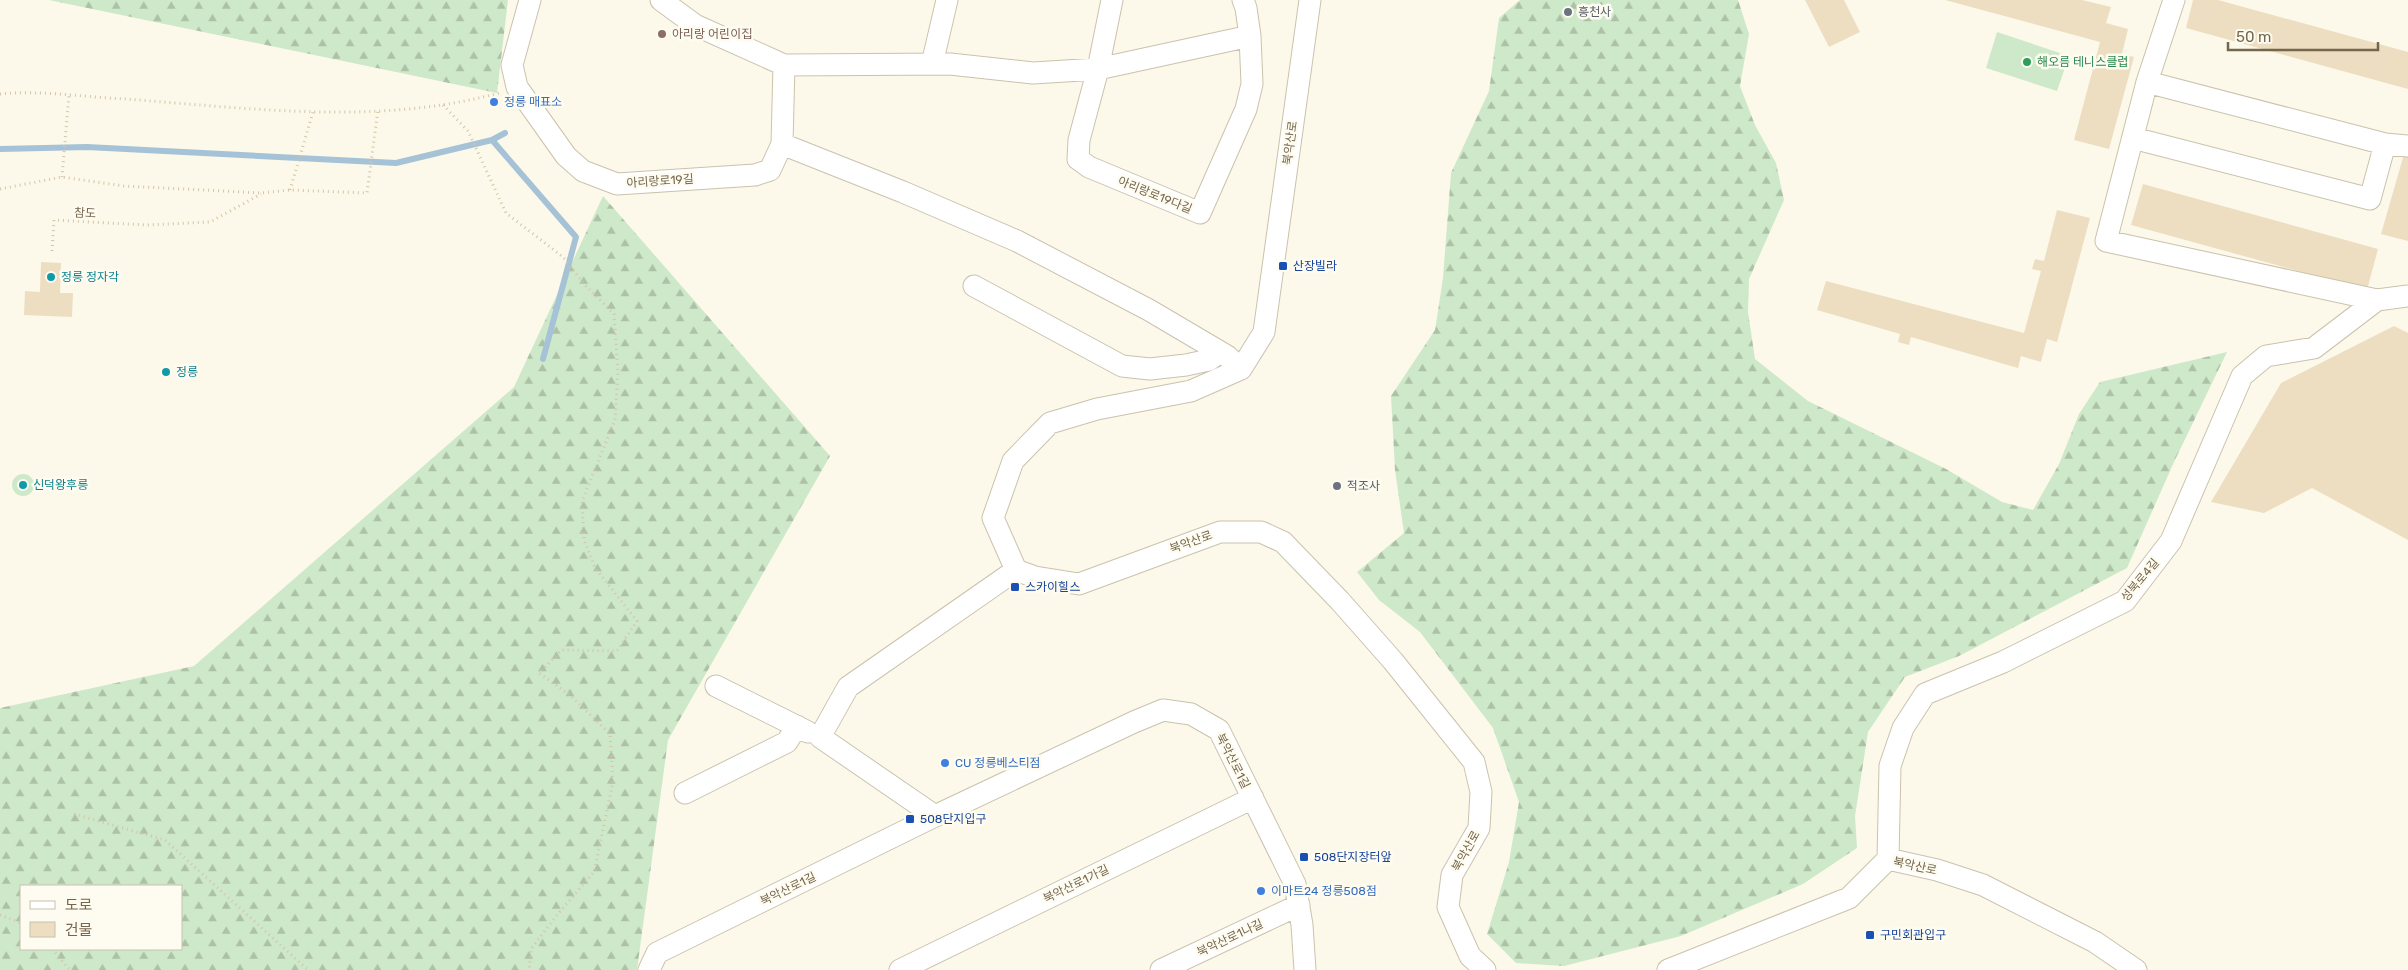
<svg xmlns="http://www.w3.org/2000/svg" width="2408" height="970" viewBox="0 0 2408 970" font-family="Rubik,'Noto Sans KR',sans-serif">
<defs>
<pattern id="forest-firs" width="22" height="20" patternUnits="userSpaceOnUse" patternTransform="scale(1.25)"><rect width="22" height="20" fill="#cee9c9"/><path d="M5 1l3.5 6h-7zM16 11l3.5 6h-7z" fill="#acc1a5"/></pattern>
</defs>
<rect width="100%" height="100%" fill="#fcf9ea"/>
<path fill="#cee9c9" d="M1997,32L2069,56L2057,91L1986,68Z
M12 485a11 11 0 1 1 22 0a11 11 0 1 1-22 0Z"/>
<path fill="url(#forest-firs)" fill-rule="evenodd" d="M49,0H508L497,93Z
M1520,0H1738L1749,34L1740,86L1755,125L1776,163L1784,200L1749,279L1748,312L1755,359L1808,401L1946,469L2002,502L2033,510L2059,464L2079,414L2100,382L2227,352L2174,462L2127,568L1959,656L1905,677L1868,732L1855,816L1857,848L1803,884L1681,936L1564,966L1516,963L1487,934L1509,862L1519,802L1493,728L1420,632L1379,600L1357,572L1404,533L1395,470L1391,396L1435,330L1443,278L1451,173L1489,91L1499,18Z
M603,196L830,456L668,740L637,970H0V708L194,666L514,387ZM21,886H181V949H21Z"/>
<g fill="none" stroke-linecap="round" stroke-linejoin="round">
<path stroke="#a6c2d6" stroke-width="6" d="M492,140L576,237L543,359
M0,149L87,147L396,163L492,140L505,133"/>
</g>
<path fill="#eddec1" d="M1805,0H1844L1860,32L1829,47Z
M1945,0H2082L2111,7L2106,23L2128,29L2122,54L2134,57L2109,149L2074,140L2100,42Z
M2193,0H2218L2408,52V89L2186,28Z
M2406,147L2408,148V241L2381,234Z
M2143,184L2378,249L2367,290L2131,225Z
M2057,210L2090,218L2057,342L2047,339L2041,362L2021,356L2018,368L1911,337L1909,345L1898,342L1900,334L1817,310L1826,281L2024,333L2041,271L2032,269L2035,259L2044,261Z
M41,262L61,263L60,293H73L72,317L24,315L25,291L40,292Z
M2394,326L2408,333V540L2312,488L2264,513L2211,502L2281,383Z"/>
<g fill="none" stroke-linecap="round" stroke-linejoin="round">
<g stroke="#cbc2ad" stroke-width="23">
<path id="minor" d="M530,0L512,65L517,87L566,156L583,171L617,184L755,175L770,170L782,144L784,65
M661,0L695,25L784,65L950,64L1033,73L1098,69L1250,36
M1112,0L1098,69L1079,140L1078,159L1089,167L1200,213L1246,109L1252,84L1250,36L1246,8L1243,0
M1310,0L1264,332L1241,369L1191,391L1097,409L1050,423L1013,461L993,518L1016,570L1035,577L1079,584L1220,532H1261L1283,542L1340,601L1393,661L1474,762L1481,792L1479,828L1452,875L1448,907L1470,956L1485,970
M2174,0L2147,82L2106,241L2377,300
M932,64L947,0
M2133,138L2370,199L2385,144L2147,82
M782,144L903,192L1017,241L1149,310L1227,356L1241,369
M2385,144L2408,146
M974,286L1122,366L1150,369L1186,365L1209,360L1220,352
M716,686L808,732
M685,793L787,742L797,726
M935,816L1134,722L1163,710L1191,714L1219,730L1295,884L1302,925L1305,970
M1888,859L1890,766L1903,728L1925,694L2003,662L2125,601L2171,541L2242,376L2266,356L2314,348L2377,300L2408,296
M649,970L657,953L935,816L820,737L848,687L1016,570
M900,970L1253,798
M1161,970L1299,905
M1668,970L1849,898L1888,859L1937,870L1983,885L2095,942L2136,970"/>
</g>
<path stroke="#d5c4a6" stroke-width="3" stroke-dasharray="1 4" stroke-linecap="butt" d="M0,94C41,90 84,97 125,99C249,108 378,126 499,93
M443,105L468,131L506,213L563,257L584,284L614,314L618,371L615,420L582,501L584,540L595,568L637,621L617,651L562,650L539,673L570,695L610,734L613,782L594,872L557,915L531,949L529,970
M62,177L69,95
M0,189L62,177L124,186L261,193L290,190L367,193L378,110
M290,190L313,112
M52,251L54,220L146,225L210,222L261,194
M74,814L165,840L308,970
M0,915L21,923
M52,949L70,970"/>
<use href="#minor" stroke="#fff" stroke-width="21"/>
</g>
<g fill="#6b7280" stroke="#fefcf1" stroke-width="2">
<circle cx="1568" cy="12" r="5"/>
<circle cx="1337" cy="486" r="5"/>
</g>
<circle fill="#8d6e63" stroke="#fefcf1" stroke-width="2" cx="662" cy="34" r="5"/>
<circle fill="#2e9e5b" stroke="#fefcf1" stroke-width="2" cx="2027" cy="62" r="5"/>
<g fill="#3f7fe0" stroke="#fefcf1" stroke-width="2">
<circle cx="494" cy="102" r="5"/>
<circle cx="945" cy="763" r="5"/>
<circle cx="1261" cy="891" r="5"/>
</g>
<g fill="#1a4fb4" stroke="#fefcf1" stroke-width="2">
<rect x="1278" y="261" width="10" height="10" rx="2.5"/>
<rect x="1010" y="582" width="10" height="10" rx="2.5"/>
<rect x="905" y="814" width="10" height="10" rx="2.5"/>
<rect x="1299" y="852" width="10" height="10" rx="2.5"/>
<rect x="1865" y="930" width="10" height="10" rx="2.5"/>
</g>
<g fill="#0f9aa8" stroke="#fefcf1" stroke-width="2">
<circle cx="51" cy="277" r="5"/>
<circle cx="166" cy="372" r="5"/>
<circle cx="23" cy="485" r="5"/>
</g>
<g text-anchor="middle" stroke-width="5" stroke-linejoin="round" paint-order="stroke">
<g font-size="12" fill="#5b616d" stroke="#fefcf1" text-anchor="start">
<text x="1578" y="16">흥천사</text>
<text x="1347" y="490">적조사</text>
</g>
<g font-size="12" fill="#785e54" stroke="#fefcf1" text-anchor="start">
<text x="672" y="38">아리랑 어린이집</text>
</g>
<g font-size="12" fill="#27864d" stroke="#fefcf1" text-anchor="start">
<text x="2037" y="66">해오름 테니스클럽</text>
</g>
<g font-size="12" fill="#366cbe" stroke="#fefcf1" text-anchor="start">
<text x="504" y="106">정릉 매표소</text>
<text x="955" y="767">CU 정릉베스티점</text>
<text x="1271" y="895">이마트24 정릉508점</text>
</g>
<g font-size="12" fill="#75664e" stroke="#fefcf1">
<text transform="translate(1290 143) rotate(-82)" y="4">북악산로</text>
<text transform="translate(660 181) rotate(-4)" y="4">아리랑로19길</text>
<text transform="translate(1155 195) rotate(22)" y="4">아리랑로19다길</text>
<text transform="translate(85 213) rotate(3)" y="4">참도</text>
<text transform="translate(1191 542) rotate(-20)" y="4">북악산로</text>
<text transform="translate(2140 580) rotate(-50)" y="4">성북로4길</text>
<text transform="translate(1233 761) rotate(63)" y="4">북악산로1길</text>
<text transform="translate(1466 851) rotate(-61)" y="4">북악산로</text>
<text transform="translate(1915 866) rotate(12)" y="4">북악산로</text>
<text transform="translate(1076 884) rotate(-26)" y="4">북악산로1가길</text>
<text transform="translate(788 889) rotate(-26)" y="4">북악산로1길</text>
<text transform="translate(1230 938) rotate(-25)" y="4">북악산로1나길</text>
</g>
<g font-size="12" fill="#164399" stroke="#fefcf1" text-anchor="start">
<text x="1293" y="270">산장빌라</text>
<text x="1025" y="591">스카이힐스</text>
<text x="920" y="823">508단지입구</text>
<text x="1314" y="861">508단지장터앞</text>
<text x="1880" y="939">구민회관입구</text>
</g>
<g font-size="12" fill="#0d838f" stroke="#fefcf1" text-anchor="start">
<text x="61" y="281">정릉 정자각</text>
<text x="176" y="376">정릉</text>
<text x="33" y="489">신덕왕후릉</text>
</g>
</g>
<rect x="20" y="885" width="162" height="65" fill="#fefcf1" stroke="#c7c0b0"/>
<rect x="30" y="901" width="25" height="8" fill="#ffffff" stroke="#c7c0b0"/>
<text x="65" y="910" font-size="15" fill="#75664e">도로</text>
<rect x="30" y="922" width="25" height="15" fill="#eddec1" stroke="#c7c0b0"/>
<text x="65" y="935" font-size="15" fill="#75664e">건물</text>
<path d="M2228 42v8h150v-8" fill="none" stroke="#75664e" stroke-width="2.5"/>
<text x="2236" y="42" font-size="15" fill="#75664e" stroke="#fefcf1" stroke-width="4" paint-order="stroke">50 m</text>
</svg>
